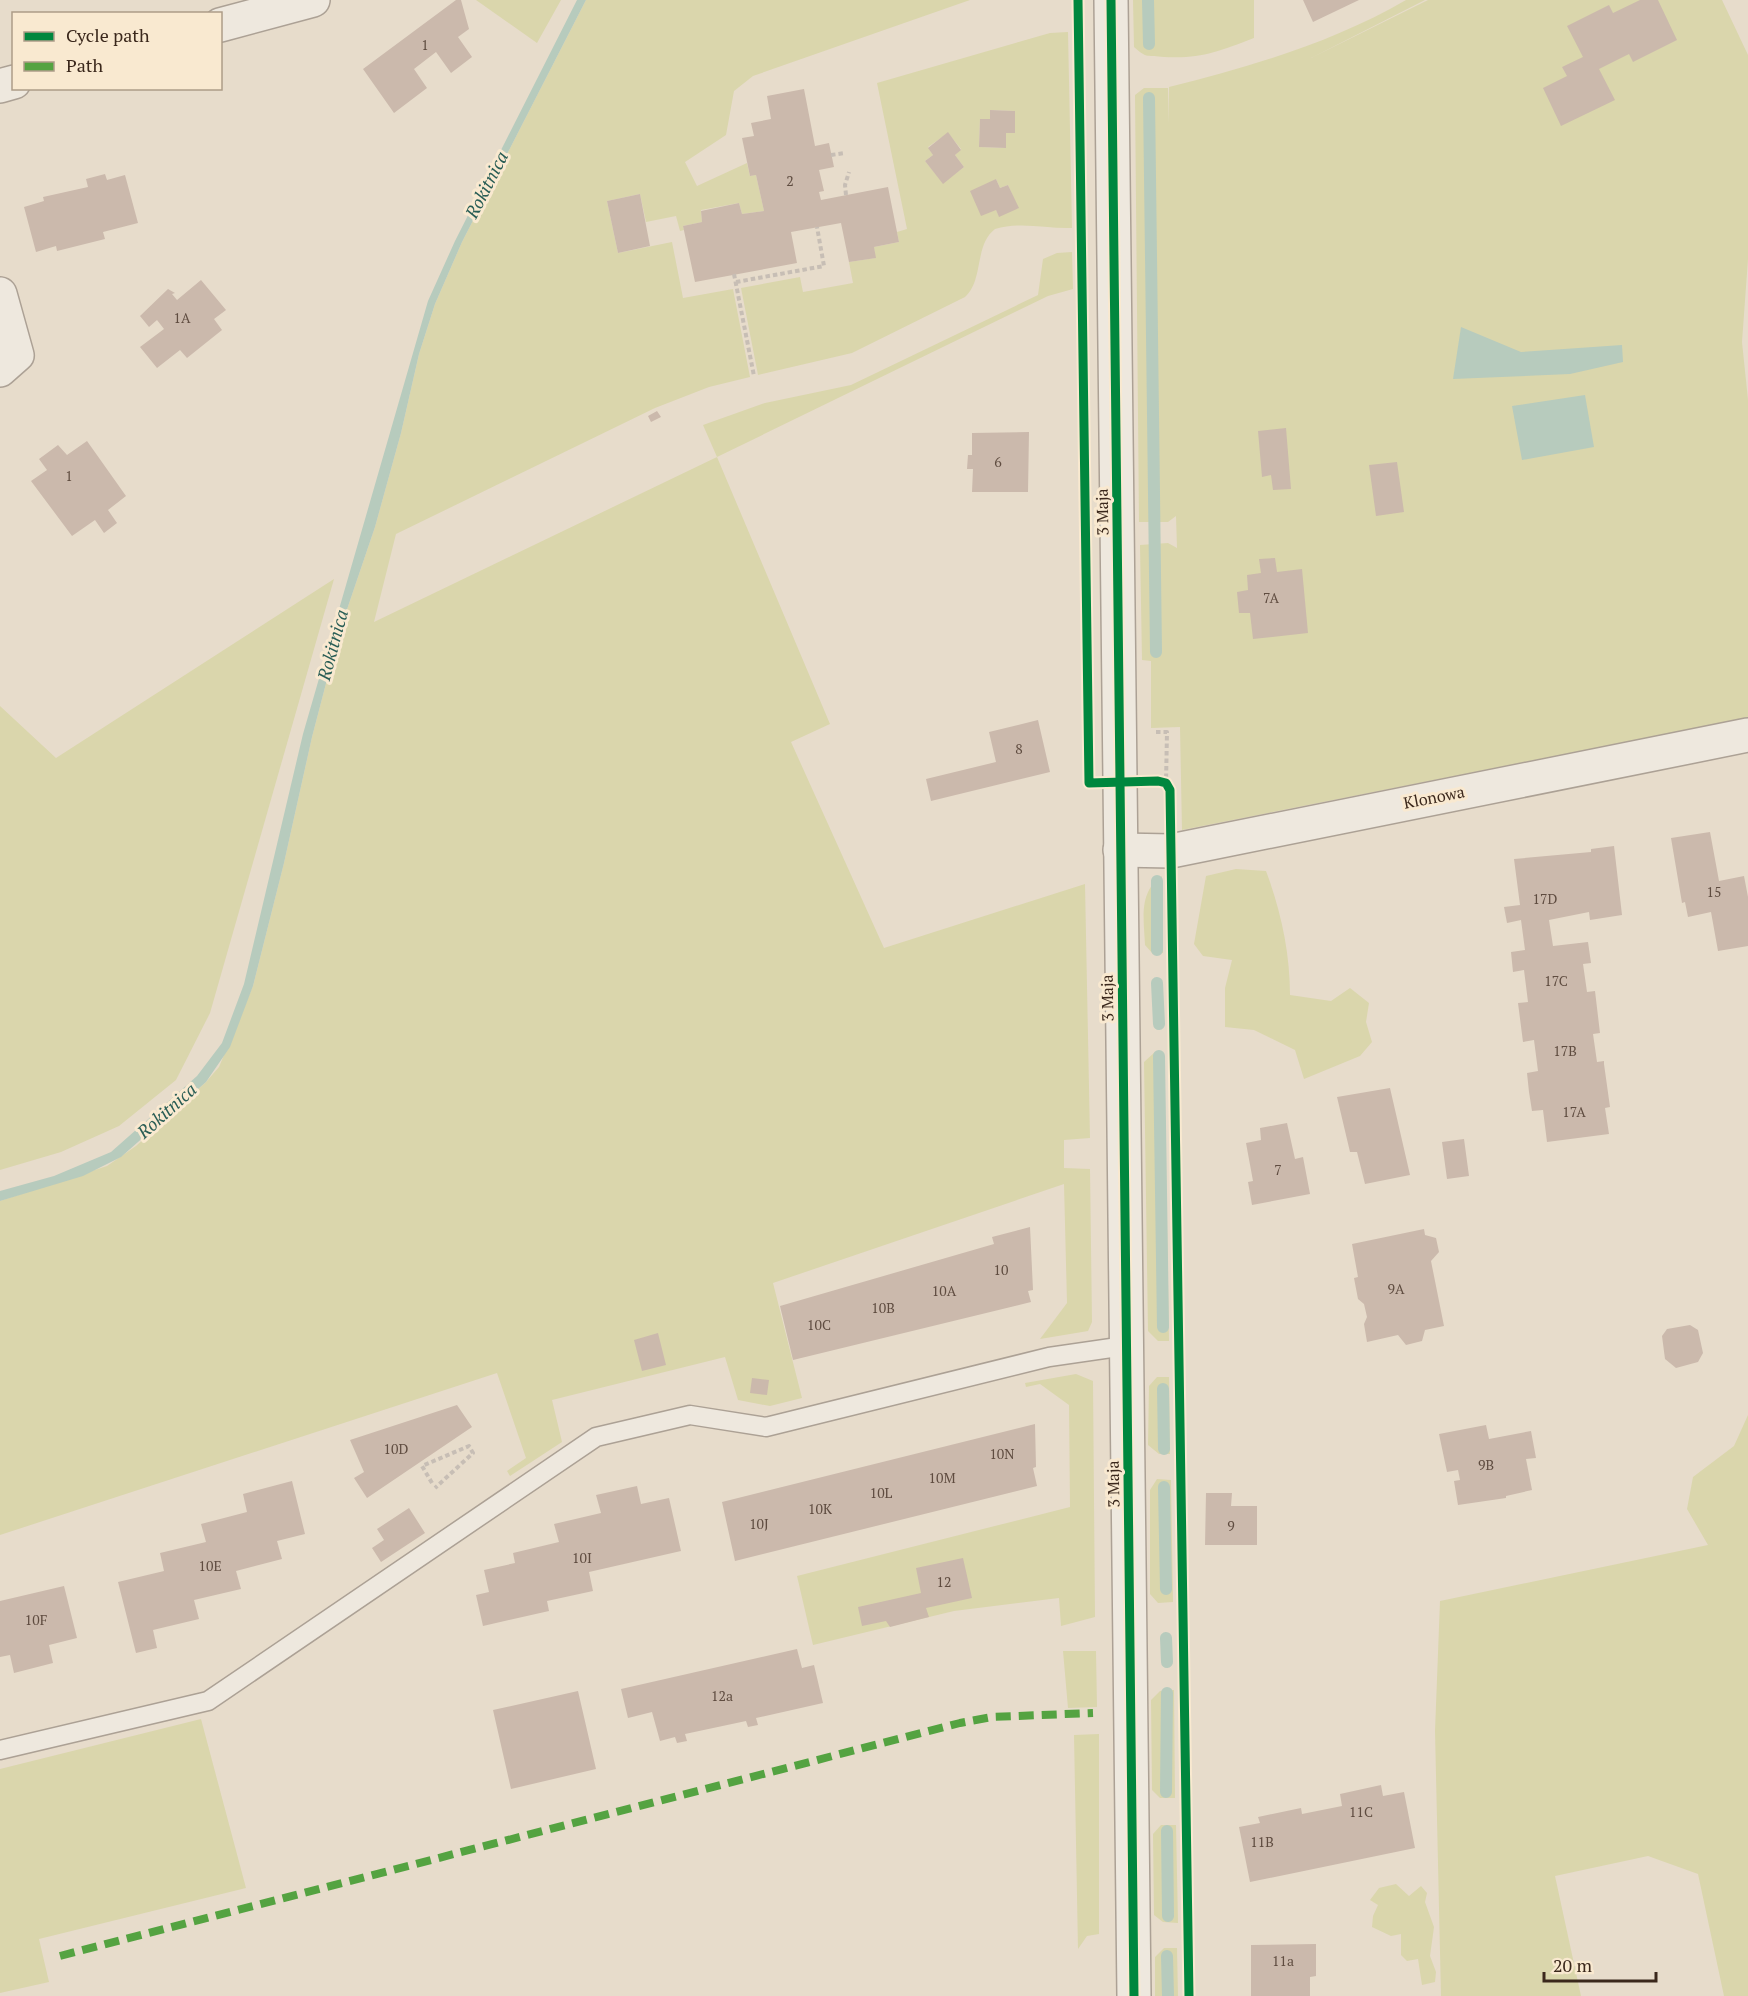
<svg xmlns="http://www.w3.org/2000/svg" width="1748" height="1996" viewBox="0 0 1748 1996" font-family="'PT Serif',serif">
<rect width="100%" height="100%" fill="#e7dccb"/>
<path fill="#dad6ac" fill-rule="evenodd" d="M476,0H561L537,43Z
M586,0H970L753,76L734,91L726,135L685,162L697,186L747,163L750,176L756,175L764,211L742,214L739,203L701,210L702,222L683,226L684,230L680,231L676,216L646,222L640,194L607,201L618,253L672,242L683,298L733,289L750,377L709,387L655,408L396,534L374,622L717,457L703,425L765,403L851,385L1038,295L1043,259L1057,253L1072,252L1073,289L1048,296L717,457L830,724L791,742L884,948L1085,884L1090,1138L1064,1140V1168L1090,1169L1092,1322L1088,1331L1040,1339L1067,1303L1064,1184L773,1283L802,1398L770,1406L738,1400L725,1357L552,1400L562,1442L510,1476L507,1471L526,1458L497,1373L0,1535V1201L107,1166L136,1146L206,1082L219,1067L253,986L284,863L312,737L340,630L375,527L401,433L419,354L435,304L462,242Z
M1133,0H1254V38C1217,52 1201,59 1164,57C1148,55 1147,59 1134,47Z
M1406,0H1425L1311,58L1428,0H1722L1748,55V259L1742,342L1748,400V718L1182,830L1180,727L1151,728V661L1142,660L1140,545L1168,543L1177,548L1176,516L1168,522H1139L1135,95L1144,88H1168L1169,124V87C1250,67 1334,42 1406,0Z
M1068,32L1072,228C1047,229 1021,221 995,229C974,245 984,280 965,297L852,353L758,375L741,288L800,277L803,292L853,283L849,262L875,258L874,247L899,242L897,232L907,229L877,83L1050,33ZM990,110L1015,111V133H1006V148L979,147L980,119H990ZM948,133L961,149L955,155L964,167L943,183L925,161L933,155L928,147ZM996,179L1000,188L1008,185L1018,208L999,216L996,210Z
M334,579L210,1013L176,1080L119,1126L61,1152L0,1170V706L56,758Z
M1236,869L1266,871C1281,911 1290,953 1290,995L1331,1001L1350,988L1369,1003L1366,1022L1372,1042L1360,1056L1304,1079L1295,1050L1254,1030L1225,1027V988L1232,960L1203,956L1194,944L1206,876Z
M1162,876L1163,953L1153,954L1145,945C1144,920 1138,892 1162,876Z
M1155,1052L1164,1053L1169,1341H1158L1148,1331L1144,1062Z
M1076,1374L1093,1381L1095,1617L1061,1626L1059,1598L954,1611L813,1645L797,1576L1070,1507L1069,1405L1040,1384L1026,1387L1025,1383Z
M1157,1377H1169L1170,1454H1159L1148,1445L1149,1386Z
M1748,1415V1996H1724L1698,1874L1648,1856L1555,1876L1581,1996H1441L1435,1731L1440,1601L1708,1545L1687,1509L1693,1477L1734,1446Z
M1157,1479L1171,1480L1173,1602L1158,1603L1150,1594V1490Z
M1063,1651H1096L1097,1707L1068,1708Z
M1174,1690L1175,1798H1160L1152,1790L1151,1700L1160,1691Z
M201,1719L246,1888L39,1939L49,1982L0,1993V1769Z
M1099,1734V1934L1087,1936L1078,1949L1074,1735Z
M1161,1825H1176L1178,1923L1163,1922L1154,1915L1153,1834Z
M1396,1884L1409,1896L1421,1886L1427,1893L1425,1902L1434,1927L1430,1956L1436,1972L1435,1982L1422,1985L1418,1959L1407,1961L1401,1955V1934L1391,1936L1372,1927L1373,1916L1378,1905L1370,1900L1379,1888Z
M1164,1948H1177L1178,1996H1155V1957Z"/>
<path fill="#b7cbbd" d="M577,0H586L462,242L435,304L419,354L401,433L375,527L340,630L312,737L284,863L253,986L230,1047L206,1082L121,1157L83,1176L0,1201V1191L54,1176L111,1152L197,1076L222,1043L244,984L303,734L428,301L455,241Z
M1461,327L1521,352L1622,345L1623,362L1570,374L1453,379Z
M1585,395L1594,447L1522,460L1512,406Z"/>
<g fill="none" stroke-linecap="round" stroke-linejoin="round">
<path stroke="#b7cbbd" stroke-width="12" d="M1148,0L1149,44
M1149,98L1156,652
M1157,881V950
M1157,983L1159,1024
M1159,1056L1163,1327
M1163,1389L1164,1449
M1164,1487L1166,1589
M1166,1638L1167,1662
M1166,1792L1167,1693
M1167,1831L1168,1916
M1167,1956L1168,1996"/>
</g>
<path fill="#cbb9ac" d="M456,0H461L469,29L458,37L472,57L451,73L436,52L414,69L427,88L394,113L363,69Z
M1303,0H1359L1313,22Z
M1640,0H1658L1677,40L1633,62L1629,54L1599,69L1615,100L1561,126L1543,88L1567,76L1562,67L1583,57L1567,26L1609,5L1613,13Z
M804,89L815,146L829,143L834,167L819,170L824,191L819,192L821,200L888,187L899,242L874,247L876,258L849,262L841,223L791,232L797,263L695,282L683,226L702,222L701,211L739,203L742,214L764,211L756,175L750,176L742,138L754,136L751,123L771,119L767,96Z
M990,110L1015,111V133H1006V148L979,147L980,119H990Z
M948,132L961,150L955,155L964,167L943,184L925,161L933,155L928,148Z
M105,174L107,180L125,175L138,223L103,232L105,239L57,251L56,246L36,252L24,207L44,201L43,197L88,187L86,179Z
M996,179L1000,188L1008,185L1019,208L999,217L996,210L981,216L970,191Z
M640,194L650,246L618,253L607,201Z
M201,280L226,310L214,319L222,330L187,358L180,350L157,368L140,347L164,329L157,320L149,327L140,316L168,289L175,293L172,294L177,300Z
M657,411L661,417L651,422L648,416Z
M1286,428L1291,489L1273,490L1271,475L1262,477L1258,431Z
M1029,432L1028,492H972L973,469H967L968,455H972V433Z
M87,441L126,496L108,510L117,523L104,533L95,520L72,536L31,481L47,470L39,459L58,445L67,455Z
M1397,462L1404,512L1376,516L1369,465Z
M1275,558L1277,572L1302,569L1308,633L1253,639L1250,613H1239L1237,592L1248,590L1247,575L1261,573L1259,559Z
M1038,720L1050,772L931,801L926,779L996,762L989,732Z
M1710,832L1719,881L1744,876L1748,897V946L1718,951L1711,912L1688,917L1685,902L1682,903L1671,838Z
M1614,846L1622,915L1590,920L1589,912L1549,920L1553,946L1588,942L1591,963L1583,964L1587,992L1595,991L1600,1033L1593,1034L1597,1062L1604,1061V1064L1610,1107L1605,1108L1609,1134L1547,1142L1543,1110L1532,1111L1529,1092L1527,1073L1538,1071L1534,1040L1523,1042L1518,1003L1528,1002L1524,970L1513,972L1511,952L1525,950L1521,920L1507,923L1504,907L1520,905L1514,859L1591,852V849Z
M1390,1088L1410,1175L1365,1184L1357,1152H1350L1337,1097Z
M1287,1123L1295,1159L1303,1157L1310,1194L1252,1205L1248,1182L1253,1181L1246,1143L1261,1140L1260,1128Z
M1464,1139L1469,1176L1447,1179L1442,1142Z
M1030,1227L1033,1290L1028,1291L1031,1302L793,1360L780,1306L994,1244L992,1237Z
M1424,1229L1425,1235L1436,1238L1439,1252L1431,1261L1444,1326L1425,1330L1422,1341L1406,1345L1398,1335L1367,1342L1364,1324L1367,1317L1364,1304L1358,1299L1354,1278L1358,1277L1352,1244Z
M1690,1325L1698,1330L1703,1353L1698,1362L1676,1368L1665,1359L1662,1336L1667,1329Z
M658,1333L666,1365L642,1371L634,1340Z
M752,1378L769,1380L767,1395L750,1393Z
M457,1405L472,1427L367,1498L354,1478L364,1472L350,1440Z
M1035,1424L1036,1467L1033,1468L1037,1486L735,1561L722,1502Z
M1486,1425L1489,1439L1531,1431L1536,1458L1526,1459L1532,1490L1506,1496V1498L1458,1505L1454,1481L1460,1480L1458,1470L1447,1472L1439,1434Z
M292,1481L305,1534L277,1541L282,1559L236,1571L241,1589L194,1600L199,1619L153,1630L157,1648L136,1653L118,1582L164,1571L160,1553L206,1542L201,1524L247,1512L243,1494Z
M637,1486L641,1504L669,1498L681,1551L589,1572L593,1591L547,1601L549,1611L483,1626L476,1595L489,1592L484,1570L515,1563L513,1553L559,1542L554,1524L601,1513L596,1495Z
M1206,1493H1232L1231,1506H1257V1545H1205Z
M409,1508L425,1533L381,1562L372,1548L384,1540L377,1529Z
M963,1558L972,1598L926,1608L929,1617L890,1627L886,1621L862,1626L858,1607L921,1593L916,1568Z
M64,1586L77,1638L49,1645L53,1663L14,1673L10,1655L0,1657V1601Z
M797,1649L802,1668L814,1665L823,1703L756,1718L758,1725L748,1727L746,1721L685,1734L687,1741L677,1743L675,1737L660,1741L652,1712L628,1718L621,1689Z
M578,1691L596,1769L511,1789L493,1710Z
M1381,1785L1383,1796L1404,1792L1415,1848L1250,1882L1239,1827L1260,1823L1258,1817L1301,1808L1302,1814L1342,1806L1340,1794Z
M1316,1944V1976L1310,1977V1996H1251V1945Z"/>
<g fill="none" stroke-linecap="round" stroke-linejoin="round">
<g stroke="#aca195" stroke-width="21">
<path id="service" d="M0,1750L208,1701L596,1437L690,1415L766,1427L1049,1357L1125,1346"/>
</g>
<g stroke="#aca195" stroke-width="36">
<path id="minor" d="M220,25L313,0
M0,86L14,82
M0,294L17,355L0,370
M1120,850L1171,851L1748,735"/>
</g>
<g stroke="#aca195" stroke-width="36">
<path id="tertiary" d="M1111,0L1134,1996"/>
</g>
<path stroke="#c7beb5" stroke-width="4" stroke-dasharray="4.5 3" stroke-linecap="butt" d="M831,155L845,153
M846,195L845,185L849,172
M734,274L754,376
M736,282L824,266L817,227
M1156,732H1167L1166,783
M432,1483L422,1466L469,1446L473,1453L435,1488"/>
<use href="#service" stroke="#eee8de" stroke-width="18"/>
<use href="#minor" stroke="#eee8de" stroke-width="33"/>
<use href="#tertiary" stroke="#eee8de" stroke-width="33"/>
<path stroke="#54a341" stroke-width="8" stroke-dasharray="15 8" stroke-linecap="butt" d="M60,1956L960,1723L992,1717L1093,1713"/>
<g stroke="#f9e9d0" stroke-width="13">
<path id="cycleway" d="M1078,0L1089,783L1158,781L1166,783L1170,790L1189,1996
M1111,0L1134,1996"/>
</g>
<use href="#cycleway" stroke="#00873e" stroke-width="9"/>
</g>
<g text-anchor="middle" stroke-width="6" stroke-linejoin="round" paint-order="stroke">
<g font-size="14" fill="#5f4c40">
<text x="425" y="50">1</text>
<text x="790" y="186">2</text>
<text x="182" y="323">1A</text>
<text x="998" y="467">6</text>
<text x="69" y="481">1</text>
<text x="1271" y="603">7A</text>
<text x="1019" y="754">8</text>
<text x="1714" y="897">15</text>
<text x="1545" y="904">17D</text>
<text x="1556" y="986">17C</text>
<text x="1565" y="1056">17B</text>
<text x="1574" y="1117">17A</text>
<text x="1278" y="1175">7</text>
<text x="1001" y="1275">10</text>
<text x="1396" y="1294">9A</text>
<text x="944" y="1296">10A</text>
<text x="883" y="1313">10B</text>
<text x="819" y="1330">10C</text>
<text x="396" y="1454">10D</text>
<text x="1002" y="1459">10N</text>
<text x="1486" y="1470">9B</text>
<text x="942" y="1483">10M</text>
<text x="881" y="1498">10L</text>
<text x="820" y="1514">10K</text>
<text x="759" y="1529">10J</text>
<text x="1231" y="1531">9</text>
<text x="582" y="1563">10I</text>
<text x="210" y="1571">10E</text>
<text x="944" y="1587">12</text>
<text x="36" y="1625">10F</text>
<text x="722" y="1701">12a</text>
<text x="1361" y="1817">11C</text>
<text x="1262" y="1847">11B</text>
<text x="1283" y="1966">11a</text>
</g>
<g font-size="16" fill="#3b281c" stroke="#f9e9d0">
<text transform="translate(1102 512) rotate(-91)" y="6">3 Maja</text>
<text transform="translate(1434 797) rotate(-11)" y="6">Klonowa</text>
<text transform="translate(1107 998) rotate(-91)" y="6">3 Maja</text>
<text transform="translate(1113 1484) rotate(-91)" y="6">3 Maja</text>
</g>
<g font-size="18" font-style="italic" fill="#295d55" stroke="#f9e9d0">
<text transform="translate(487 185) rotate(-63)" y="6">Rokitnica</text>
<text transform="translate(333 645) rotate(-75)" y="6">Rokitnica</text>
<text transform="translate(167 1111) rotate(-42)" y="6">Rokitnica</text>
</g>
</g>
<rect x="12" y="12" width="210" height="78" fill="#f9e9d0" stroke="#ad9c88" stroke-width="1.5"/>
<rect x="24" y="32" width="30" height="9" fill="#00873e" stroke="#ad9c88" stroke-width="1.5"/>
<text x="66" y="42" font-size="18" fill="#3b281c">Cycle path</text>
<rect x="24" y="62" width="30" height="9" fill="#54a341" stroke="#ad9c88" stroke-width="1.5"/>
<text x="66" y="72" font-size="18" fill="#3b281c">Path</text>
<path d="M1544 1972v9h112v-9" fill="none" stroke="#3b281c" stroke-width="3"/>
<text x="1553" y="1972" font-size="18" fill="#3b281c" stroke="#f9e9d0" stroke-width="4.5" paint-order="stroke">20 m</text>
</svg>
